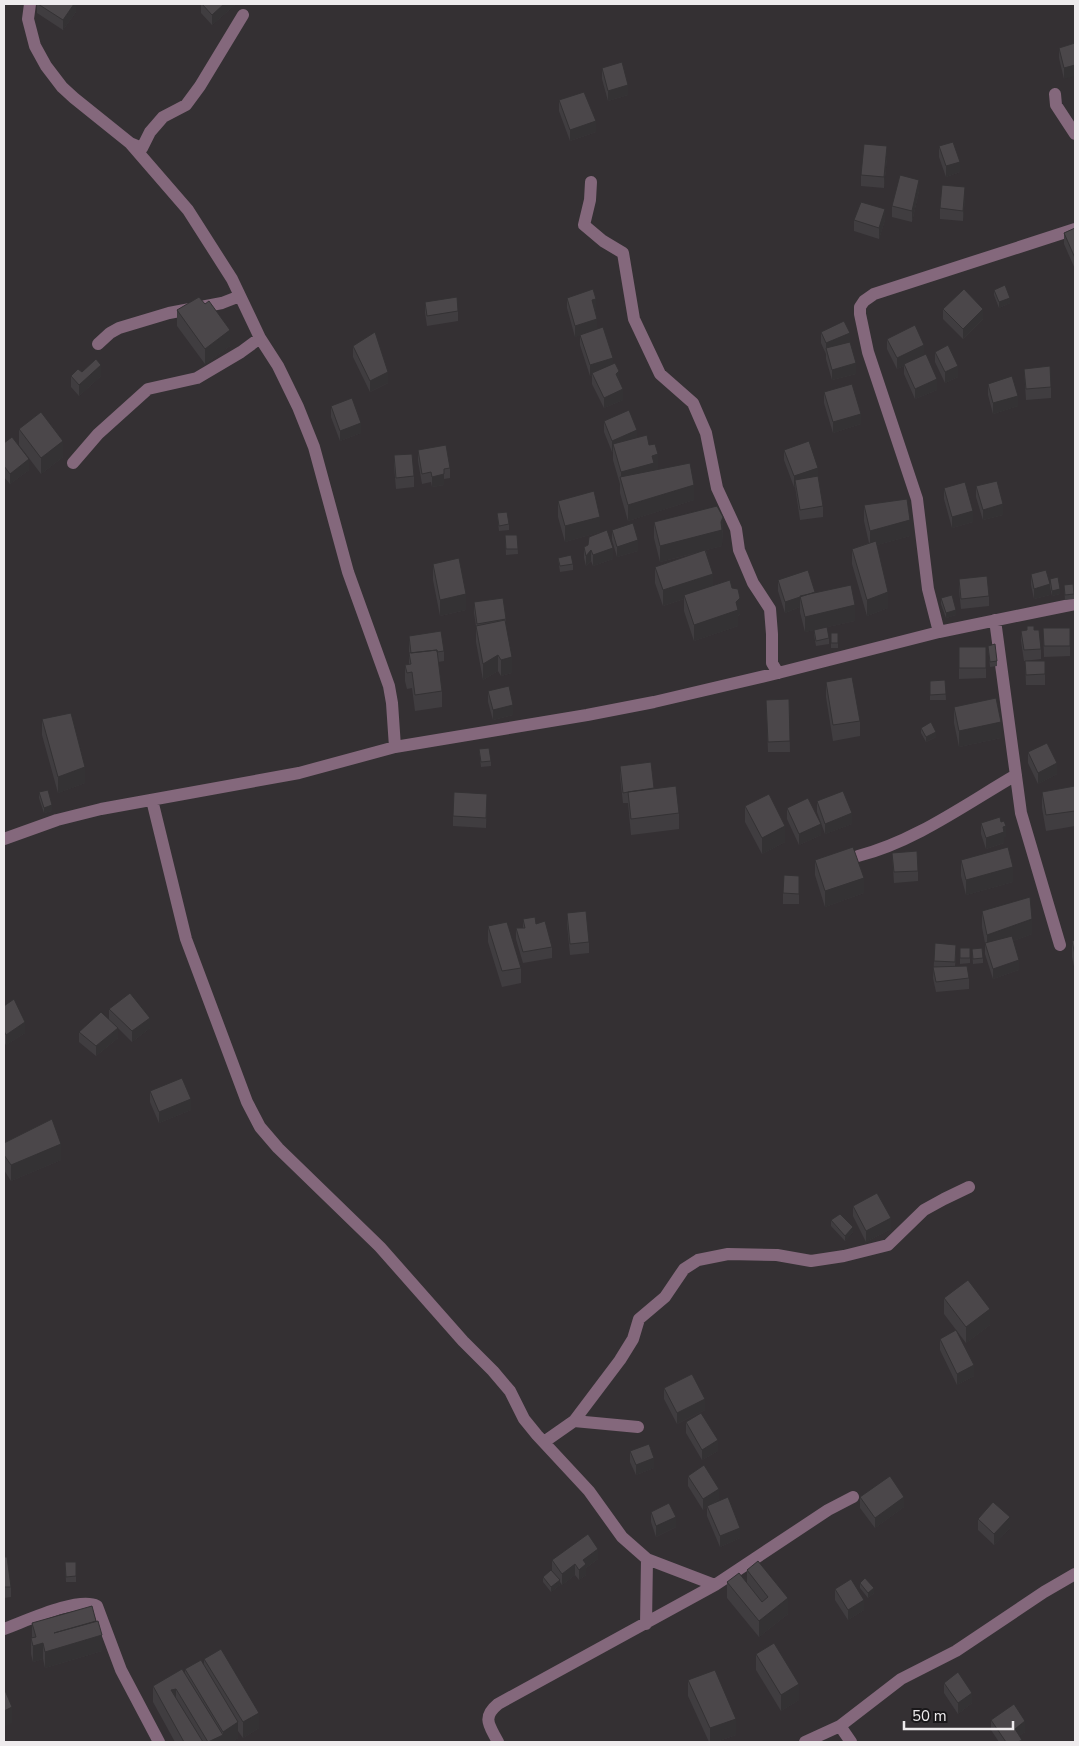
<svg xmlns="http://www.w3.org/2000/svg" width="1079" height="1746" viewBox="0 0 1079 1746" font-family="'Nunito Sans',sans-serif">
<rect width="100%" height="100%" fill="#343033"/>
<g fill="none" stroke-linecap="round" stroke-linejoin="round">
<path stroke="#84687c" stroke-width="12" d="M30,4L28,19L35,46L46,66L62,87L74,98L130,143L188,210L232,279L260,338L278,366L298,407L314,447L348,572L389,686L392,703L395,747
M1055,94L1056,105L1075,134
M130,143L142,148L150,132L163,117L186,105L200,86L243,15
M591,182L590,200L584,225L603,241L623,253L634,319L660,374L693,403L706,433L717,488L736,529L739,550L753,583L770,609L772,634V663L778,673
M98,344L110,333L119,328L169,313L222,303L240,296
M73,463L98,434L148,389L197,378L241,352L260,338
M995,620L1021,813L1060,945
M939,632L928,589L917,499L868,352L860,314V307L864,301L874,294L1075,229
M152,800L186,939L247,1102L260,1127L278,1148L380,1247L463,1341L493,1371L510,1391L524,1419L537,1435L589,1491L622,1537L647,1559L715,1585
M4,839L57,820L101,809L299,773L395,747L587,715L654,702L778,673L939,632L1075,604
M858,856C914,842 966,804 1016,775
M574,1421L620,1360L633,1339L639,1319L665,1297L684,1269L698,1260L728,1254L777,1255L811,1261L844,1256L888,1245L924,1210L944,1199L969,1187
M544,1442L574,1421L638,1427
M646,1624L647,1559
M4,1629C24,1622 78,1596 97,1606L121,1670L159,1742
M840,1726L851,1742
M498,1742C490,1726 481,1718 498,1704L715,1585L828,1510L853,1497
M805,1742L840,1726L901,1679L956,1651L1044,1592L1075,1574"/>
</g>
<path fill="#403d40" d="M37,4H76V12L63,30L37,13Z
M201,4H236L212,25L201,13Z
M1075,43L1064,79L1059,58V48Z
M602,68L628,95L608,101L602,79Z
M559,100L596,132L570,141L559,111Z
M939,146L960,172L946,177L939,157Z
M887,157L884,188L861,186V175Z
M919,191L912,222L892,217V206Z
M965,197L963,221L940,219V208Z
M854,220H885L879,239L854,231Z
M1075,228V269L1064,244V233Z
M994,290L1010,303L999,308L994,295Z
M567,298L596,310H595L597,329L613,363L619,380L623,400L604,408L592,384V375L590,376L580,345V335L575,337L567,308Z
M425,302L458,311V321L427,326L425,313Z
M943,309L983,319L963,339L943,319Z
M177,310L230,346L205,364L177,326Z
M821,332L850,342L856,374L832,380L826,359V354L821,343Z
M887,339L924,355L937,390L915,399L904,374V366L897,369L887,349Z
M353,346L388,383L370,392L353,357Z
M935,352L958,377L945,383L935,362Z
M1024,369L1051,387V398L1026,400Z
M82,372L101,376L79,396L71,387V376Z
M988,384L1018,406L993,414L988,395Z
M824,392L861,424L833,433L824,403Z
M331,406L361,433L340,441L331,417Z
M604,421L637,438L649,445L658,470L694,500L628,521L620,493V484L613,460V451L612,452L604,432Z
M19,429L63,457L41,474L19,445Z
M4,443L29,470L10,484L4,477Z
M418,450L450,468V478L444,479V485L432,487L431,482L422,484L418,461Z
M784,450L823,506V517L800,520L795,486L794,487L784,460Z
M394,455L414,476V487L396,489L394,466Z
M976,486L1003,515L983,520L976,497Z
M944,488L973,522L952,528L944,499Z
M558,501L600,532L565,542L558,517Z
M864,505L910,536L877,545L888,608L867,616L852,564V549L869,543L864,521Z
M497,513L509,524V530L499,531Z
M723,517L722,546L706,550L713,586L740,614L738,616V626L694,641L684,611V599L663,606L655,583V567L696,553L660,562L654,538V522Z
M612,530L638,551L617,557L612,540Z
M505,535H517L518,554L506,555Z
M584,547L613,559L593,566L591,561L586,566L584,558Z
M558,558L573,564V570L560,572Z
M433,564L466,610L440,616L433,580Z
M1031,574L1050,582V579L1060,594L1052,596L1050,587V595L1034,599L1031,585Z
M959,579L989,596V606L961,609L959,590Z
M778,580L815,593L855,621L823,628L829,638V644L816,646L814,635V630L805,632L800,612V607L785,613L778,591Z
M1064,585L1074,594V599L1065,600Z
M941,598L956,615L946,618L941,604Z
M474,602L506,619V627L512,673L501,676L498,671L483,680L476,642V626L474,613Z
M1043,628H1070V656L1044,657Z
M1034,630L1041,649V659L1024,661L1021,641V631Z
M831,633H838V648H831Z
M409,636L444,651V661L438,662L442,691V707L415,711L412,688L407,689L405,681V665L409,664Z
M988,646L997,661V666L990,667Z
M959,647H986V678L959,679Z
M1025,661H1045V685H1026Z
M945,680L946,700H930V681Z
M826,682L860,721V736L833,741L826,697Z
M488,691L513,715L493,720L488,702Z
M789,699L790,752H768L766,700Z
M954,707L1001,738L959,747L954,723Z
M42,719L85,783L58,793L42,735Z
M921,728L936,737L926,742L921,733Z
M479,749L491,761V766L481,767Z
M1028,752L1057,774L1038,784L1028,763Z
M620,766L654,788L679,813V829L631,835L628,803H623L620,776Z
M1075,786V826L1046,831L1042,808V792Z
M39,792L52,811L44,813L39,798Z
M817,801L852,824L825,834L817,812Z
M487,805L486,828L453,826V816Z
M745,806L785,842L762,854L745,822Z
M787,808L821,835L799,845L787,819Z
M1001,822L1006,837H1004V843L986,849L981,834V823Z
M892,853L918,871V881L894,883Z
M815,860L864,893L825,907L815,875Z
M961,860L1013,882L966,895L961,876Z
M799,876V904H783V893Z
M982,911L1032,934L1013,941L1019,970L993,979L985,954V943L982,927Z
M567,913L589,942V953L570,955L567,924Z
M523,919L552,947V958L523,963L516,939V928H523Z
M488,926L521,968V983L502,987L488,942Z
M1075,940V971L1072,957V941Z
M960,948H970V963L960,964Z
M972,949L983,958V963L973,964Z
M956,955L955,966L969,978V989L936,992L933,978L934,961Z
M4,1006L25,1033L6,1045L4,1042Z
M109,1009L150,1028L132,1042L118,1028V1038L96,1056L79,1042V1032L109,1019Z
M150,1091L191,1110L159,1123L150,1102Z
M4,1143L61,1160L11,1181L4,1170Z
M853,1206L891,1229L866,1242L853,1216Z
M831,1220L853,1232L845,1241L831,1226Z
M944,1298L990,1325L966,1343L944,1314Z
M940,1339L974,1376L957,1385L940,1350Z
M664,1388L705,1410L677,1424L664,1399Z
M686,1422L718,1451L702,1460L686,1433Z
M630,1451L654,1468L636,1475L630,1462Z
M688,1476L719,1499L715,1502L740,1538L720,1547L707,1516V1507L703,1510L688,1486Z
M860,1497L904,1507L875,1528L860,1508Z
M651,1512L676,1527L656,1537L651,1522Z
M978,1519L1010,1528L994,1545L978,1530Z
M4,1557L11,1587V1597L4,1598Z
M598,1559L586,1568V1575L579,1580L575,1575L562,1585L560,1582V1585L551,1592L543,1582V1577L552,1571V1560Z
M65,1562H76V1582H66Z
M747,1570L788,1614L759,1637L727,1598V1582H747Z
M860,1583L874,1593L868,1598L860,1588Z
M835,1589L864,1610L848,1620L835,1600Z
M96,1622L102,1651L45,1668L43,1659L33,1662L31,1654V1638H32V1623Z
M756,1654L799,1700L781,1711L756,1670Z
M204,1659L259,1728L243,1738L238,1731V1738L232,1742H175L153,1702V1686L185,1674V1669L204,1665Z
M688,1680L736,1735L716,1742H709L688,1696Z
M944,1683L972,1703L958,1714L944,1693Z
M991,1720L1025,1732L1019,1736L1022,1742H999L991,1730Z"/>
<path fill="#343234" d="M74,4H76V12L63,30V20Z
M224,4H236L212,25V15Z
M1075,65V76L1064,79V68Z
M628,85V95L608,101V91Z
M596,121V132L570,141V130Z
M887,146V157L884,188V177Z
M960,162V172L946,177V166Z
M919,180V191L912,222V211Z
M965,187V197L963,221V211Z
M885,209V220L879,239V228Z
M1010,298V303L999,308V302Z
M596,299V310L592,311V300Z
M983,309V319L963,339V329Z
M597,319V330L575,337V326Z
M230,330V346L205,364V349Z
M850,333V343L826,348V343Z
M924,345V356L904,364V366L897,369V358Z
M613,358V368L592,373V375L590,376V365Z
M856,363V374L832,380V370Z
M101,365V376L79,396V385Z
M958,366V377L945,383V372Z
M619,371V382L616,374Z
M388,372V383L370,392V381Z
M937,379V390L915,399V389Z
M623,389V400L604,408V398Z
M1018,396V406L993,414V403Z
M861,414V424L833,433V422Z
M361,423V433L340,441V431Z
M637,430V441L613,444V451L612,452V441Z
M63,441V457L41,474V458Z
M658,454V470L621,480V472L652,456Z
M29,459V470L10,484V474Z
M818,468V478L795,480V486L794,487V476Z
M444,474V485L432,487V477Z
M694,485V500L628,521V505Z
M1003,504V515L983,520V510Z
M973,511V522L952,528V517Z
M600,517V532L565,542V526Z
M723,517L722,546L660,562V546L721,522Z
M910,520V536L870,547V531Z
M638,540V551L617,557V547Z
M613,548V559L593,566V555Z
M591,550V561L586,566V556Z
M713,574V589L684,595V599L663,606V590Z
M1050,584V595L1034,599V589Z
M1060,589V594L1052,596V591Z
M888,592V608L867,616V600Z
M466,594V610L440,616V600Z
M800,597V607L785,613V602Z
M740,598V614L738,616V626L694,641V625L736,602Z
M855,605V621L805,632V617Z
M956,610V615L946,618V613Z
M498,655V671L483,680V664Z
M512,657V673L501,676V660Z
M513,705V715L493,720V710Z
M1001,722V738L959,747V731Z
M936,732V737L926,742V737Z
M1057,763V774L1038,784V773Z
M85,767V783L58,793V777Z
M487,794V805L486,828V818Z
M52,805V811L44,813V808Z
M852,813V824L825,834V824Z
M821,824V835L799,845V834Z
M785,826V842L762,854V838Z
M1006,826V837H1004V843L986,849V838L1003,827Z
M1013,867V882L966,895V880Z
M864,878V893L825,907V891Z
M1032,919V934L987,951V935Z
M1019,960V970L993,979V969Z
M6,984V995L4,997V987Z
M150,1018V1028L132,1042V1031Z
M25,1022V1033L6,1045V1035Z
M118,1028V1038L96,1056V1046Z
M191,1099V1110L159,1123V1112Z
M61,1144V1160L11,1181V1165Z
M891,1218V1229L866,1242V1231Z
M853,1227V1232L845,1241V1236Z
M990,1309V1325L966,1343V1327Z
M974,1365V1376L957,1385V1374Z
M705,1399V1410L677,1424V1413Z
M718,1440V1451L702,1460V1450Z
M654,1458V1468L636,1475V1465Z
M719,1489V1499L708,1507L707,1506V1507L703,1510V1499Z
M904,1497V1507L875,1528V1518Z
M676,1517V1527L656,1537V1526Z
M1010,1517V1528L994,1545V1534Z
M740,1528V1538L720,1547V1536Z
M598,1549V1559L586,1568V1575L579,1580V1570L583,1560Z
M575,1564V1575L562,1585V1574Z
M560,1580V1585L551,1592V1587Z
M874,1588V1593L868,1598V1593Z
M788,1598V1614L759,1637V1621Z
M864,1600V1610L848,1620V1610Z
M102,1635V1651L45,1668V1652Z
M43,1643V1659L33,1662V1646Z
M799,1684V1700L781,1711V1695Z
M176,1689V1705L171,1690Z
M972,1693V1703L958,1714V1703Z
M12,1707V1723L4,1727V1711Z
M259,1713V1728L243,1738V1722Z
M736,1719V1735L716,1742H710V1728Z
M1025,1721V1732L1015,1739V1729Z
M238,1722V1738L232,1742H223V1732Z
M223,1735V1742H208Z"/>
<path fill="#4b474a" stroke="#343234" d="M38,4H74L63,20Z
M202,4H224L212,15Z
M1075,43V65L1064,68L1059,48Z
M622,62L628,85L608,91L602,68Z
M584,92L596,121L570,130L559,100Z
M953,142L960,162L946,166L939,146Z
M864,144L887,146L884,177L861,175Z
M900,175L919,180L912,211L892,206Z
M942,185L965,187L963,211L940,208Z
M861,202L885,209L879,228L854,220Z
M1075,228V258L1064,233Z
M1005,285L1010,298L999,302L994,290Z
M593,289L596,299L592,300L597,319L575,326L567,298Z
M964,289L983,309L963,329L943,309Z
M199,297L205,304L209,301L230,330L205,349L177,310Z
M457,297L458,311L427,316L425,302Z
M844,321L850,333L826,343L821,332Z
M915,325L924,345L897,358L887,339Z
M603,327L613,358L590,365L580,335Z
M375,332L388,372L370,381L353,346Z
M850,342L856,363L832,370L826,348Z
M948,345L958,366L945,372L935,352Z
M926,354L937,379L915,389L904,364Z
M96,359L101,365L79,385L71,376L78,369L82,372Z
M615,363L619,371L616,374L623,389L604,398L592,373Z
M1050,366L1051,387L1026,389L1024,369Z
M1012,376L1018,396L993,403L988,384Z
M852,384L861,414L833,422L824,392Z
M352,398L361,423L340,431L331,406Z
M629,410L637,430L612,441L604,421Z
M41,412L63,441L41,458L19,429Z
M647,435L649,445L655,444L658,454L652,456L654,463L621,472L613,444Z
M12,437L29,459L10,474L4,466V443Z
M809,441L818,468L794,476L784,450Z
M446,445L450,468L444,469V474L432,477L431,472L422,474L418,450Z
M412,454L414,476L396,478L394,455Z
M690,463L694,485L628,505L620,477Z
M818,476L823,506L800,510L795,480Z
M997,481L1003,504L983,510L976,486Z
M965,482L973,511L952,517L944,488Z
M594,491L600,517L565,526L558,501Z
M907,499L910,520L870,531L864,505Z
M717,506L723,517L721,522L722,530L660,546L654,522Z
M507,512L509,524L499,526L497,513Z
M633,523L638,540L617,547L612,530Z
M607,530L613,548L593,555L591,550L586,556L584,547L588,545L589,537Z
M505,535H517L518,549H506Z
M876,541L888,592L867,600L852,549Z
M705,550L713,574L663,590L655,567Z
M571,555L573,564L560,566L558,558Z
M459,558L466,594L440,600L433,564Z
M808,570L815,592L785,602L778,580Z
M1046,570L1050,584L1034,589L1031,574Z
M987,576L989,596L961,599L959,579Z
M1058,577L1060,589L1052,591L1050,579Z
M730,580L732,588L738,589L740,598L736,602L738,610L694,625L684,595Z
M1073,584L1074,594L1065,595L1064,585Z
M851,585L855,605L805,617L800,596Z
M952,595L956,610L946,613L941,598Z
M503,598L506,619L477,624L474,602Z
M505,620L512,657L501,660L498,655L483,664L476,626Z
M1027,626H1034V630H1039L1041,649L1024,650L1021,631L1027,630Z
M827,627L829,638L816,641L814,630Z
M1043,628H1070V646H1044Z
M441,631L444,651L437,652V650L411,653L409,636Z
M831,633H838V643H831Z
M995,644L997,661L990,662L988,646Z
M959,647H986V668H959Z
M437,650L442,691L415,695L412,672L407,673L405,665L411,664L409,653Z
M1025,661H1045V674L1026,675Z
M852,677L860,721L833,725L826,682Z
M945,680L946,694L930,695V681Z
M509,686L513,705L493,710L488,691Z
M996,698L1001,722L959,731L954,707Z
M789,699L790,741L768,742L766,700Z
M71,713L85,767L58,777L42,719Z
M931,722L936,732L926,737L921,728Z
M1047,743L1057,763L1038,773L1028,752Z
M489,748L491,761L481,762L479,749Z
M651,762L654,788L628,792L623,793L620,766Z
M676,786L679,813L631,819L628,792Z
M1075,786V811L1046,815L1042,792Z
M48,790L52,805L44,808L39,792Z
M843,791L852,813L825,824L817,801Z
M454,792L487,794L486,818L453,816Z
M769,794L785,826L762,838L745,806Z
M808,798L821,824L799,834L787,808Z
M1000,817L1001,822L1004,821L1006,826L1003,827L1004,832L986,838L981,823Z
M853,847L864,878L825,891L815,860Z
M1008,847L1013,867L966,880L961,860Z
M917,851L918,871L894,872L892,853Z
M784,875L799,876V894L783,893Z
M1030,897L1032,919L987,935L982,911Z
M586,911L589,942L570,944L567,913Z
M535,917L536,924L545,921L552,947L523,952L516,928H525L523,919Z
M507,922L521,968L502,971L488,926Z
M1012,936L1019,960L993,969L985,943Z
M1075,940V955L1072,941Z
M935,943L956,945L955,962L934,961Z
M960,948H970V958H960Z
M982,948L983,958L973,959L972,949Z
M967,966L969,978L936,982L933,967Z
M130,993L150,1018L132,1031L109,1009Z
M14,999L25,1022L6,1035L4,1031V1006Z
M101,1012L118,1028L96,1046L79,1032Z
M182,1078L191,1099L159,1112L150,1091Z
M52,1119L61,1144L11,1165L4,1155V1143Z
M877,1193L891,1218L866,1231L853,1206Z
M840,1214L853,1227L845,1236L831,1220Z
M968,1280L990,1309L966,1327L944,1298Z
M956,1330L974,1365L957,1374L940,1339Z
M692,1374L705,1399L677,1413L664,1388Z
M701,1413L718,1440L702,1450L686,1422Z
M649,1444L654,1458L636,1465L630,1451Z
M704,1465L719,1489L703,1499L688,1476Z
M890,1476L904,1497L875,1518L860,1497Z
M728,1497L740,1528L720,1536L707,1506Z
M993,1502L1010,1517L994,1534L978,1519Z
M669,1503L676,1517L656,1526L651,1512Z
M588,1534L598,1549L583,1560L586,1564L579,1570L575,1564L562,1574L552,1560Z
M4,1557H7L11,1587H4Z
M758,1561L788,1598L759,1621L727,1582L739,1573L762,1602L768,1597L747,1570Z
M65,1562H76V1576L66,1577Z
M551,1570L560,1580L551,1587L543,1577Z
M865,1578L874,1588L868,1593L860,1583Z
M851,1579L864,1600L848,1610L835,1589Z
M92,1606L96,1621L54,1633L98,1621L102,1635L45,1652L43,1643L33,1646L31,1638L36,1637L32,1623Z
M774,1643L799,1684L781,1695L756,1654Z
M221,1649L259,1713L243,1722L204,1659Z
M201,1660L238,1722L223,1732L185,1669Z
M182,1669L223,1735L208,1742L176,1689L171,1690L203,1742H184L153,1686Z
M715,1670L736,1719L710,1728L688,1680Z
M958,1672L972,1693L958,1703L944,1683Z
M4,1688L12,1707L4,1711Z
M1014,1704L1025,1721L1015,1729L1022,1740L1018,1742H1006L991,1720Z"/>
<rect width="1079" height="1746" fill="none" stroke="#eeebed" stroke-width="10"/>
<path d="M904 1721v8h109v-8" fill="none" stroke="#eeebed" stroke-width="2.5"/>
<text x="912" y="1721" font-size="15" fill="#eeebed" stroke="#1a181a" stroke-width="4" paint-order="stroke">50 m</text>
</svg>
